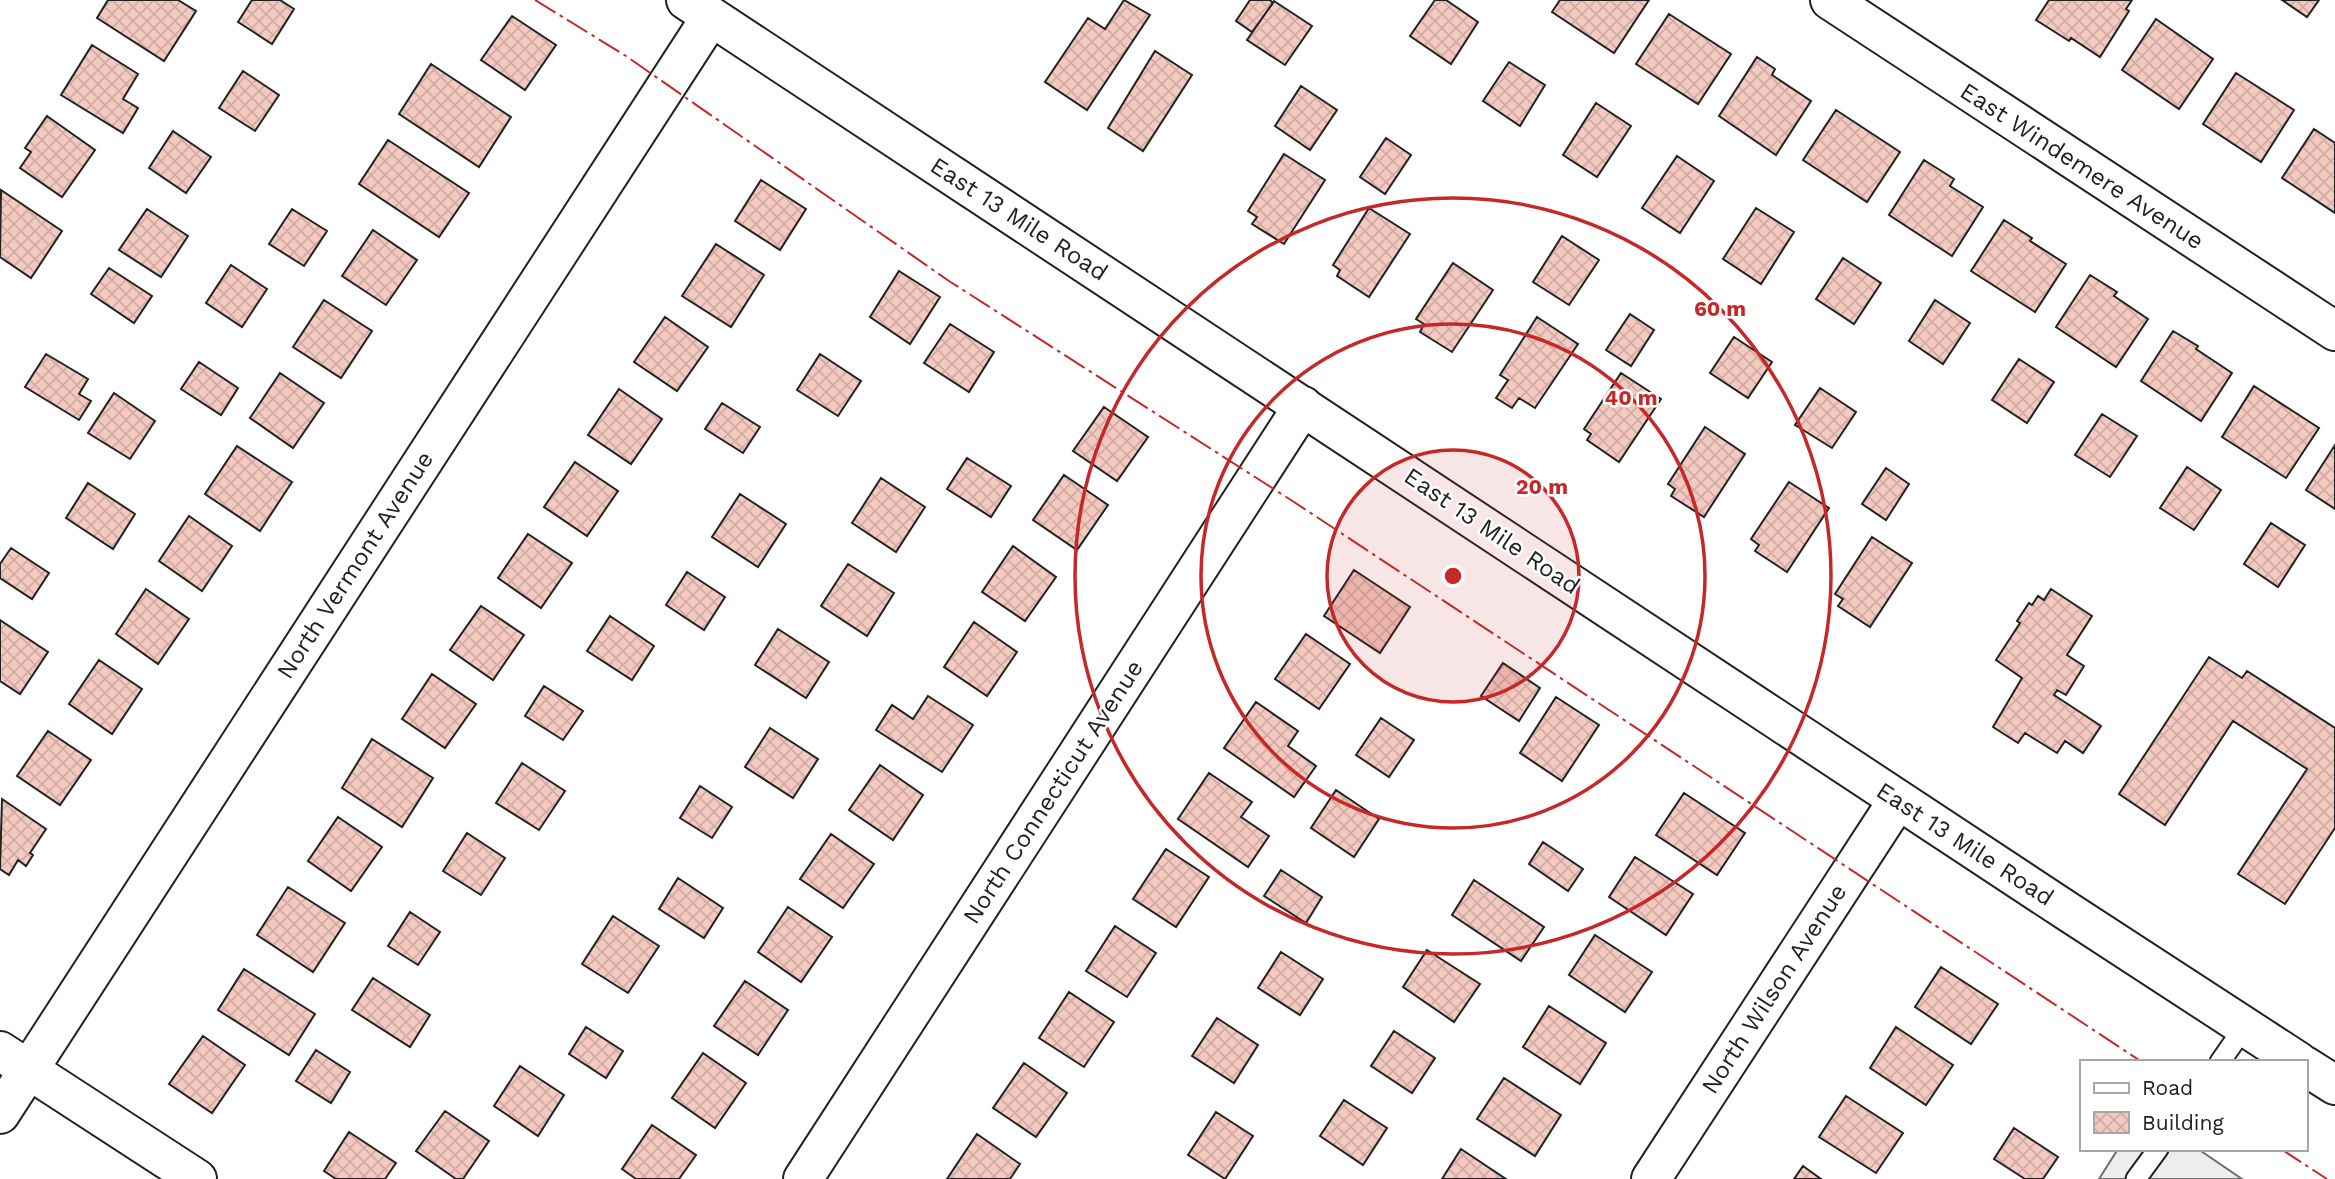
<svg xmlns="http://www.w3.org/2000/svg" width="2335" height="1179" viewBox="0 0 2335 1179" font-family="'Work Sans',sans-serif">
<defs>
<pattern id="building-cross-hatch" width="8" height="8" patternUnits="userSpaceOnUse" patternTransform="scale(1.75)"><rect width="8" height="8" fill="#f3c9c0"/><path d="M0 0l8 8M0 8l8-8" fill="none" stroke="#d0aca5"/></pattern>
</defs>
<rect width="100%" height="100%" fill="#fff"/>
<path fill="#ededed" stroke="#6f6f6f" stroke-width="2" d="M2118,1149H2198L2242,1179H2099Z"/>
<path fill="url(#building-cross-hatch)" stroke="#222" stroke-width="2" d="M108,0H178L196,11L164,61L97,18Z
M252,0H280L294,9L272,44L238,22Z
M1124,0L1150,15L1087,110L1045,82L1088,18L1105,29Z
M1250,0H1270L1273,3L1252,32L1236,21Z
M1435,0H1446L1478,22L1451,64L1410,36Z
M1560,0H1649L1614,53L1552,12Z
M2049,0H2132L2126,9L2129,11L2100,57L2071,38L2069,41L2036,20Z
M2282,0H2319L2307,17Z
M1274,1L1312,26L1285,65L1247,40Z
M1669,14L1731,54L1698,104L1636,64Z
M512,16L556,45L525,90L481,60Z
M2156,19L2213,59L2179,109L2122,70Z
M92,45L138,74L123,99L138,108L123,133L61,95Z
M1155,51L1192,75L1143,151L1108,128Z
M1757,57L1775,69L1772,75L1811,101L1776,155L1719,116Z
M1509,62L1545,85L1520,126L1483,101Z
M431,64L511,117L479,167L399,114Z
M243,71L279,95L255,131L219,108Z
M2236,73L2294,110L2261,162L2203,124Z
M1301,86L1337,110L1310,150L1275,126Z
M1596,103L1631,126L1597,177L1563,155Z
M1836,110L1900,152L1867,202L1803,160Z
M47,116L95,150L62,197L20,168L31,152L25,148Z
M2314,129L2335,143V213L2282,178Z
M173,131L211,157L186,193L149,168Z
M1386,138L1411,155L1385,194L1360,177Z
M388,140L469,193L439,237L359,184Z
M1284,154L1325,180L1284,244L1252,224L1257,217L1248,211Z
M1677,156L1714,181L1680,233L1642,208Z
M1924,160L1954,179L1950,186L1983,207L1952,256L1889,215Z
M761,180L806,209L780,250L735,221Z
M1,190L62,231L31,278L0,257Z
M1369,208L1410,234L1369,297L1337,276L1340,270L1333,265Z
M1756,208L1794,232L1761,284L1723,259Z
M147,209L188,236L161,277L119,250Z
M292,209L327,231L304,266L269,244Z
M2004,220L2032,238L2030,241L2066,264L2035,312L1971,271Z
M373,230L417,260L386,305L342,276Z
M1562,236L1599,260L1569,305L1533,282Z
M716,244L764,275L731,327L682,296Z
M1843,258L1881,283L1854,324L1816,299Z
M1453,263L1493,290L1452,352L1420,332L1424,324L1416,319Z
M231,265L267,289L242,327L206,303Z
M109,268L152,296L134,323L91,294Z
M899,271L940,297L910,344L870,317Z
M2090,275L2117,292L2114,296L2148,319L2116,367L2056,327Z
M324,300L372,331L341,378L293,347Z
M1935,300L1970,323L1943,364L1909,341Z
M1630,314L1654,330L1631,366L1606,350Z
M665,317L708,347L677,391L634,362Z
M1537,317L1578,344L1535,408L1519,398L1512,408L1496,398L1508,380L1500,375Z
M950,324L994,352L969,392L924,363Z
M2173,331L2198,346L2196,349L2232,373L2201,421L2141,381Z
M1734,337L1772,362L1748,398L1710,373Z
M46,354L88,379L79,394L91,401L79,420L25,387Z
M820,354L861,381L838,416L797,390Z
M2019,359L2054,382L2027,423L1992,400Z
M199,362L238,388L221,415L181,389Z
M280,373L324,403L293,448L250,418Z
M1621,373L1661,399L1619,462L1587,440L1591,434L1584,429Z
M2254,386L2319,428L2286,478L2222,437Z
M1820,388L1856,412L1832,448L1795,425Z
M619,389L662,419L631,464L588,435Z
M114,393L155,421L130,459L88,433Z
M722,403L760,427L743,453L705,429Z
M1104,407L1148,437L1117,481L1073,451Z
M2102,414L2137,436L2110,477L2075,455Z
M1705,427L1745,454L1704,517L1671,496L1675,489L1668,484Z
M2335,445V509L2306,490Z
M237,446L292,482L260,531L205,494Z
M967,458L1011,486L991,517L947,489Z
M575,462L618,491L587,536L544,507Z
M2187,467L2221,490L2194,530L2160,508Z
M1886,468L1909,484L1886,520L1862,504Z
M1064,475L1108,505L1077,550L1033,520Z
M881,478L925,507L896,552L852,523Z
M1789,482L1829,508L1787,572L1755,551L1759,545L1751,539Z
M88,483L135,514L113,549L66,518Z
M740,494L786,524L758,567L712,537Z
M189,516L232,546L202,591L159,561Z
M2271,523L2305,545L2278,587L2244,564Z
M528,534L572,563L541,608L498,578Z
M1872,537L1912,563L1870,627L1838,606L1843,599L1835,594Z
M1013,546L1056,577L1025,621L982,592Z
M11,548L49,573L32,599L0,578V564Z
M848,564L894,593L867,636L821,606Z
M1354,570L1410,607L1380,653L1324,616Z
M687,572L725,597L704,630L666,605Z
M146,589L189,619L158,664L116,634Z
M2051,589L2092,616L2067,655L2084,666L2066,695L2057,690L2054,695L2101,726L2083,753L2065,741L2057,753L2025,733L2018,743L1993,727L2022,678L1996,660L2020,623L2017,621L2029,603L2032,605L2038,596L2044,600Z
M481,606L524,635L493,680L450,650Z
M610,616L654,646L632,680L587,651Z
M0,620L48,652L20,694L0,681Z
M974,622L1017,652L987,696L944,667Z
M778,629L829,662L806,698L755,665Z
M1306,634L1350,664L1319,709L1275,679Z
M2209,657L2242,678L2247,671L2335,728V828L2285,904L2238,874L2307,769L2233,721L2165,825L2119,794Z
M99,660L142,689L112,734L69,704Z
M1503,663L1540,688L1519,721L1481,696Z
M432,674L476,704L445,748L402,719Z
M544,686L583,711L563,740L525,716Z
M928,696L973,725L942,772L876,730L892,705L913,719Z
M1556,697L1599,725L1562,781L1520,753Z
M1256,702L1298,731L1288,746L1316,766L1294,797L1224,748Z
M1381,718L1414,740L1389,777L1356,755Z
M770,728L818,759L793,798L745,767Z
M48,731L91,760L60,805L17,776Z
M372,739L433,778L402,827L342,788Z
M522,763L565,791L539,830L496,803Z
M880,765L923,795L893,840L849,810Z
M1209,773L1252,802L1241,817L1269,836L1248,867L1178,819Z
M700,786L732,807L712,838L680,818Z
M1336,790L1379,819L1354,857L1311,828Z
M1684,793L1745,833L1717,875L1656,835Z
M2,799L46,829L30,853L33,855L26,866L18,860L9,875L0,869Z
M338,817L382,847L351,891L308,861Z
M467,833L505,858L481,895L443,871Z
M831,834L874,864L843,908L800,879Z
M1543,842L1583,869L1568,891L1529,864Z
M1166,849L1209,877L1176,927L1133,899Z
M1635,857L1693,894L1666,935L1609,897Z
M1281,870L1322,897L1306,923L1264,896Z
M678,878L723,908L704,938L659,909Z
M1474,880L1544,927L1521,961L1452,915Z
M288,887L345,923L313,972L257,935Z
M788,907L832,937L801,982L758,952Z
M410,912L440,932L418,965L388,946Z
M613,916L659,946L628,993L582,964Z
M1115,926L1156,953L1127,997L1086,971Z
M1595,935L1652,972L1625,1012L1569,975Z
M1427,950L1480,984L1454,1022L1403,987Z
M1281,952L1323,979L1300,1015L1258,988Z
M1941,967L1998,1004L1971,1044L1915,1007Z
M244,969L315,1014L289,1055L218,1010Z
M373,978L430,1015L410,1047L352,1010Z
M745,981L788,1010L758,1055L714,1026Z
M1069,992L1114,1022L1084,1067L1039,1038Z
M1549,1006L1606,1043L1580,1084L1523,1047Z
M1217,1018L1258,1045L1234,1083L1192,1056Z
M586,1027L623,1051L606,1078L569,1054Z
M1896,1027L1953,1065L1926,1105L1870,1068Z
M1394,1031L1435,1058L1412,1093L1371,1066Z
M203,1036L245,1065L212,1113L169,1084Z
M316,1050L350,1072L331,1103L296,1081Z
M703,1053L746,1083L715,1128L672,1098Z
M1024,1063L1067,1093L1036,1137L993,1108Z
M520,1066L564,1095L538,1136L494,1106Z
M1504,1078L1561,1115L1535,1156L1477,1119Z
M1846,1096L1903,1133L1876,1173L1819,1137Z
M1344,1100L1387,1128L1363,1165L1320,1136Z
M445,1111L489,1141L463,1179H456L416,1151Z
M1216,1112L1253,1136L1225,1179L1188,1155Z
M652,1125L696,1155L679,1179H636L622,1169Z
M2014,1128L2058,1157L2043,1179H2025L1994,1159Z
M349,1132L396,1163L385,1179H336L324,1171Z
M977,1134L1020,1164L1010,1179H947Z
M1461,1149L1506,1179H1442Z
M1803,1166L1821,1179H1794Z"/>
<g fill="none" stroke-linecap="round" stroke-linejoin="round">
<g stroke="#222" stroke-width="23">
<path id="service" d="M2220,1062L2245,1026
M2136,1179L2158,1149"/>
</g>
<g stroke="#222" stroke-width="42">
<path id="minor" d="M1830,0L2335,331
M0,1051L197,1179
M0,1114L711,17
M803,1179L1303,406
M1651,1179L1898,800"/>
</g>
<g stroke="#222" stroke-width="42">
<path id="secondary" d="M686,0L2067,911L2299,1062
M2305,1066L2335,1085"/>
</g>
<use href="#service" stroke="#fff" stroke-width="19"/>
<use href="#minor" stroke="#fff" stroke-width="38"/>
<use href="#secondary" stroke="#fff" stroke-width="38"/>
<path stroke="#c62828" stroke-width="2" stroke-dasharray="24 5 3.5 5" stroke-linecap="butt" d="M535,0L626,56L949,281L1294,502L2142,1062
M2281,1149L2327,1179"/>
</g>
<circle cx="1453" cy="576" r="126" fill="#c62828" fill-opacity=".12"/>
<g fill="none" stroke="#c62828" stroke-width="3.5">
<circle cx="1453" cy="576" r="126"/>
<circle cx="1453" cy="576" r="252"/>
<circle cx="1453" cy="576" r="378"/>
</g>
<g text-anchor="middle" stroke-width="5" stroke-linejoin="round" paint-order="stroke">
<g font-size="24" fill="#222" stroke="#fff">
<text transform="translate(2082 166) rotate(33)" y="8">East Windemere Avenue</text>
<text transform="translate(1019 219) rotate(33)" y="8">East 13 Mile Road</text>
<text transform="translate(1492 531) rotate(34)" y="8">East 13 Mile Road</text>
<text transform="translate(355 565) rotate(-57)" y="8">North Vermont Avenue</text>
<text transform="translate(1053 792) rotate(-57)" y="8">North Connecticut Avenue</text>
<text transform="translate(1965 844) rotate(33)" y="8">East 13 Mile Road</text>
<text transform="translate(1774 989) rotate(-57)" y="8">North Wilson Avenue</text>
</g>
</g>
<circle cx="1453" cy="576" r="10" fill="#c62828" stroke="#fff" stroke-width="3.5"/>
<g font-size="21" text-anchor="middle" font-weight="bold" fill="#c62828" stroke="#fff" stroke-width="5" stroke-linejoin="round" paint-order="stroke">
<text x="1720" y="316">60 m</text>
<text x="1631" y="405">40 m</text>
<text x="1542" y="494">20 m</text>
</g>
<rect x="2080" y="1060" width="228" height="91" fill="#ffffff" stroke="#a7a7a7" stroke-width="2"/>
<rect x="2094" y="1083" width="35" height="10" fill="#ffffff" stroke="#a7a7a7" stroke-width="2"/>
<text x="2142" y="1095" font-size="21" fill="#222222">Road</text>
<rect x="2094" y="1112" width="35" height="21" fill="url(#building-cross-hatch)" stroke="#a7a7a7" stroke-width="2"/>
<text x="2142" y="1130" font-size="21" fill="#222222">Building</text>
</svg>
